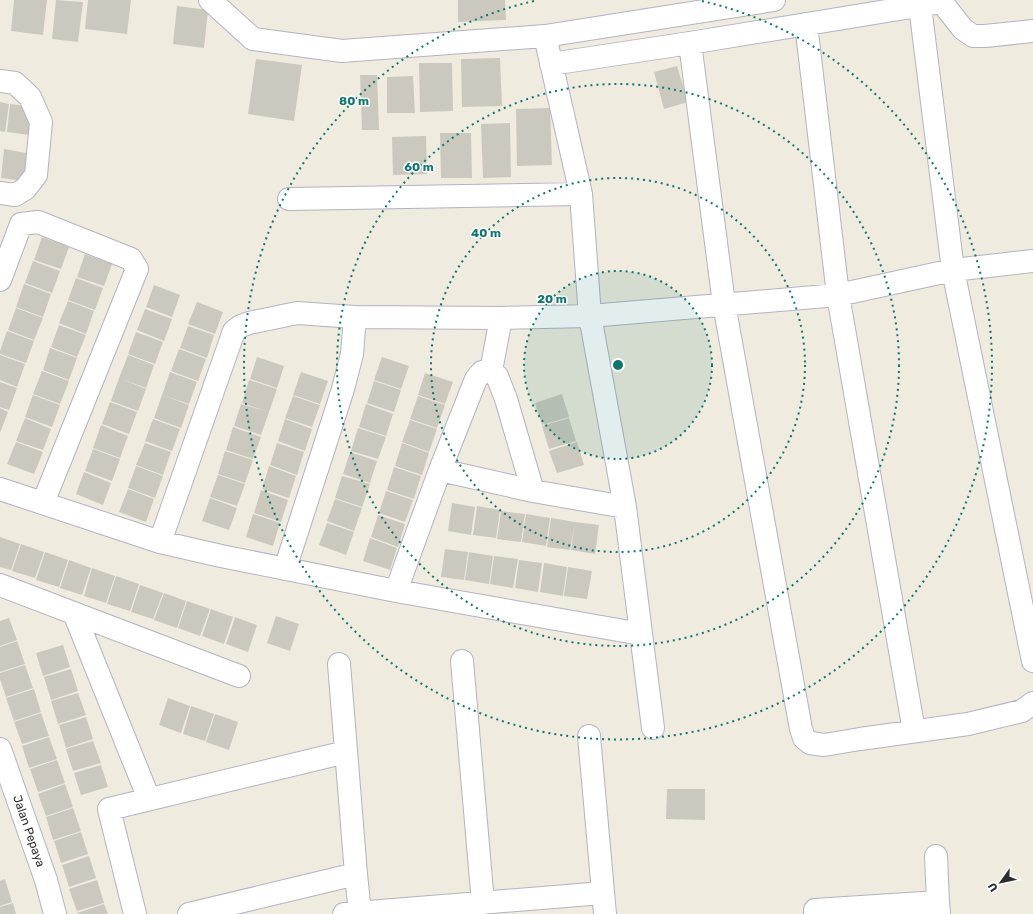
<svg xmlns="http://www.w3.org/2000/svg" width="1033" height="914" viewBox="0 0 1033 914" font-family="Rubik,sans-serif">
<rect width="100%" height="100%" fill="#efebdf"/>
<path fill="#cbc9be" d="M14,0H47L43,35L11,31Z
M56,0L83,2L78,42L52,39Z
M88,0H131L127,34L85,29Z
M458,0H505L506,20L458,22Z
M177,6L208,10L204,48L173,44Z
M500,58L502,106L462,107L461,59Z
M256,59L302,65L294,121L248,114Z
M419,63H452L453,111L420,112Z
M677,66L688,102L664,109L654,72Z
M360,75H377L379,130H362Z
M413,76L415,113H387V77Z
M0,102L9,104L5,132L0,131Z
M10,104L34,107L30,135L7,132Z
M550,108L552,165L517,166L516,109Z
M510,123L511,177L483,178L481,124Z
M440,133H471L472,178H441Z
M426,136L427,174L393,175L392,137Z
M4,149L27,153L24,181L1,178Z
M42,237L69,247L61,269L34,260Z
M85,254L112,264L104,286L77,277Z
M33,261L60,271L52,293L25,283Z
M76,278L103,288L95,310L68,300Z
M24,284L51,294L43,317L16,307Z
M154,285L180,295L172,317L146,307Z
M68,301L94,311L86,334L59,323Z
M197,302L223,312L215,334L188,324Z
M16,308L43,318L34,340L8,330Z
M145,309L172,319L164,341L137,330Z
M59,325L86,335L77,357L51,347Z
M188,326L214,335L207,358L180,348Z
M7,331L34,341L26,363L0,354V351Z
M136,332L163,342L155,364L128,354Z
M50,348L77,358L69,380L43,370Z
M179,349L206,359L198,381L171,371Z
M0,355L25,364L17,387L0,380Z
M128,355L154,365L146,388L119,378Z
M257,357L284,366L277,388L250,379Z
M382,357L409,366L401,389L374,380Z
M42,371L69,381L60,404L33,394Z
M170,372L197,382L189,404L162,395Z
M301,372L328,381L320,404L293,395Z
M425,373L453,382L445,404L418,395Z
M119,378L146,389L138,411L111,401Z
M249,380L277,389L269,412L242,403Z
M374,381L401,390L394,412L367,403Z
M0,382L17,388L9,410L0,407Z
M562,394L569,417L542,425L535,403Z
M33,395L60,405L52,427L25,417Z
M162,395L189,405L181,428L154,418Z
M293,396L320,405L312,427L285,418Z
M418,396L445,405L437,428L410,419Z
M110,402L137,412L129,434L102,424Z
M241,404L269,412L261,435L234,426Z
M366,404L393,414L386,436L359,427Z
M0,408L8,412L0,433Z
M25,418L51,429L43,450L16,441Z
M569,418L576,441L549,449L542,426Z
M153,419L180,429L172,451L145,441Z
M285,419L312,429L305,451L278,441Z
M410,420L437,429L429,452L402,442Z
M101,425L128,436L120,458L93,448Z
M233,427L261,437L253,459L226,450Z
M358,428L386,437L378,459L351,451Z
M16,442L43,452L34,474L7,464Z
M577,442L584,465L557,473L549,451Z
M145,443L171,452L163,475L136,465Z
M277,443L304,452L297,475L270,465Z
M402,443L429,453L422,475L395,466Z
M93,449L120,459L112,481L85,471Z
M225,451L253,460L245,483L218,474Z
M350,452L377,461L370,483L343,474Z
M136,466L163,476L155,498L128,488Z
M269,466L296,476L289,498L262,489Z
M394,467L421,476L414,499L387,490Z
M84,472L111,483L103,505L76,494Z
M218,475L245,484L237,506L210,497Z
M342,476L370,484L362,507L335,498Z
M128,489L154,499L146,522L119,512Z
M261,490L288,500L281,522L254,513Z
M386,491L413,500L405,522L379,513Z
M210,498L237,508L229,530L202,521Z
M335,499L362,508L354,531L327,521Z
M452,503L475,507L471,535L448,531Z
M477,506L500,510L496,538L473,535Z
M501,511L525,514L521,542L497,539Z
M253,514L280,523L273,546L246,537Z
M526,514L550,518L546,546L522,542Z
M378,515L405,524L398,547L371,537Z
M551,518L575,522L570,550L547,547Z
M575,522L599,525L595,554L571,550Z
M327,523L354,532L346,555L319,545Z
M0,537L20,544L11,570L0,567Z
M370,538L397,548L390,570L363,561Z
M21,544L44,552L35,578L12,571Z
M445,549L468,552L464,580L441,577Z
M45,552L68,560L59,587L36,580Z
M469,552L493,556L489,584L465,580Z
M494,556L518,559L513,588L490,584Z
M69,560L91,568L82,595L60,588Z
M519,560L542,563L538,592L515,588Z
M544,563L567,567L563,596L540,592Z
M568,567L592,571L587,599L564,596Z
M92,568L115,576L106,603L84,596Z
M116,576L139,584L130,611L107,604Z
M140,585L163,593L153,619L131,612Z
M164,593L186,601L177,628L154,620Z
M187,601L210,609L200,636L178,628Z
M211,609L233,617L224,644L202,636Z
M276,616L299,624L290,651L267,643Z
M235,617L257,625L248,652L226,644Z
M9,618L17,640L0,646V621Z
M17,641L25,664L0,672V647Z
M63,645L70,667L43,676L36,653Z
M25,665L33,688L6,697L0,679V673Z
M71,669L78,691L51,700L44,677Z
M34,689L41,712L14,721L6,698Z
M78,693L86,715L58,724L51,701Z
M168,698L190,706L181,733L159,725Z
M191,706L214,714L205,741L183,734Z
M41,713L49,736L22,744L14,722Z
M215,714L238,722L229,750L206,742Z
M86,717L93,739L66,748L59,725Z
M49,737L57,759L29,768L22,746Z
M93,741L101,763L73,771L66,749Z
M57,760L65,783L38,792L30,769Z
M101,765L108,787L81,795L74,773Z
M65,784L73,807L46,816L38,794Z
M667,789H705V820L666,819Z
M73,808L81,831L53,840L46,817Z
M81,832L88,854L61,863L54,841Z
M89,856L96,878L69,887L62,865Z
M5,879L12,902L0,906V881Z
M97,880L104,903L77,911L69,889Z
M13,903L16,914H0V907Z
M104,904L108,914H78L77,913Z"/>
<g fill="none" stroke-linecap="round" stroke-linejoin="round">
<g stroke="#b3b3c2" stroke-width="24">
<path id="minor" d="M210,0L253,39L342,51L545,36L774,0
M940,0L963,29L973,36H985L1033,31
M920,6L953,270L1033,661
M806,24L838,295L914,731
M545,36L581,194L590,316L625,507L653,728
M690,43L724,304L801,729L804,738L810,743L824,745L860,739L968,724L1022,711L1033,703
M551,64L690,43L942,2
M0,81L15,83L30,97L41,122L36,175L25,189L15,195L0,193
M289,199L581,194
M0,280L21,224L38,222L131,259L137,269L43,503
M355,317L501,318L590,316L838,295L953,270L1033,261
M491,371L501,318
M440,470L533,491L625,507
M0,489L160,542L221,556L396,591L641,634
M160,542L234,331L241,326L249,323L297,313L355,317L352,354L343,389L285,569
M0,585L239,676
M396,591L440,470L476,379L482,372L491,371L497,376L506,399L533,491
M74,613L149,799
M462,661L483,903
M339,664L356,874L360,913
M589,736L605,914
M0,749L46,880L55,914
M936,856L938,902
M135,914L109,809L346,752
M189,914L356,874
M344,914L603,893
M815,914V910L938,902L939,914"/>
</g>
<use href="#minor" stroke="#fff" stroke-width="22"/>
</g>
<circle cx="618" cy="365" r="94" fill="#0f766e" fill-opacity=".12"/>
<g fill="none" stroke="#0f766e" stroke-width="2" stroke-dasharray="2 4">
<circle cx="618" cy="365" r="94"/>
<circle cx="618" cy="365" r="187"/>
<circle cx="618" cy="365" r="281"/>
<path d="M702 1A374 374 0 1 1 534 1"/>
</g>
<g text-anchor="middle" stroke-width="3" stroke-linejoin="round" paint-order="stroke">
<g font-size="12" fill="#2d2d2d" stroke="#fff">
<text transform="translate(29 831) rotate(71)" y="4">Jalan Pepaya</text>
</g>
</g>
<circle cx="618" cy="365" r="6" fill="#0f766e" stroke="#fff" stroke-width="2"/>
<g font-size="12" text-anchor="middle" font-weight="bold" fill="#0f766e" stroke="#fff" stroke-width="3" stroke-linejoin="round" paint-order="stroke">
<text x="354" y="105">80 m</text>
<text x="419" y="171">60 m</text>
<text x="486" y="237">40 m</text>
<text x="552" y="303">20 m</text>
</g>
<g transform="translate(1001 882) rotate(237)" stroke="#ffffff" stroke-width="3" paint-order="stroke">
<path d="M0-3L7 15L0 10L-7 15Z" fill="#2d2d2d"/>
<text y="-6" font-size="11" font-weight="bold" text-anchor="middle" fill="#2d2d2d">U</text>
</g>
</svg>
